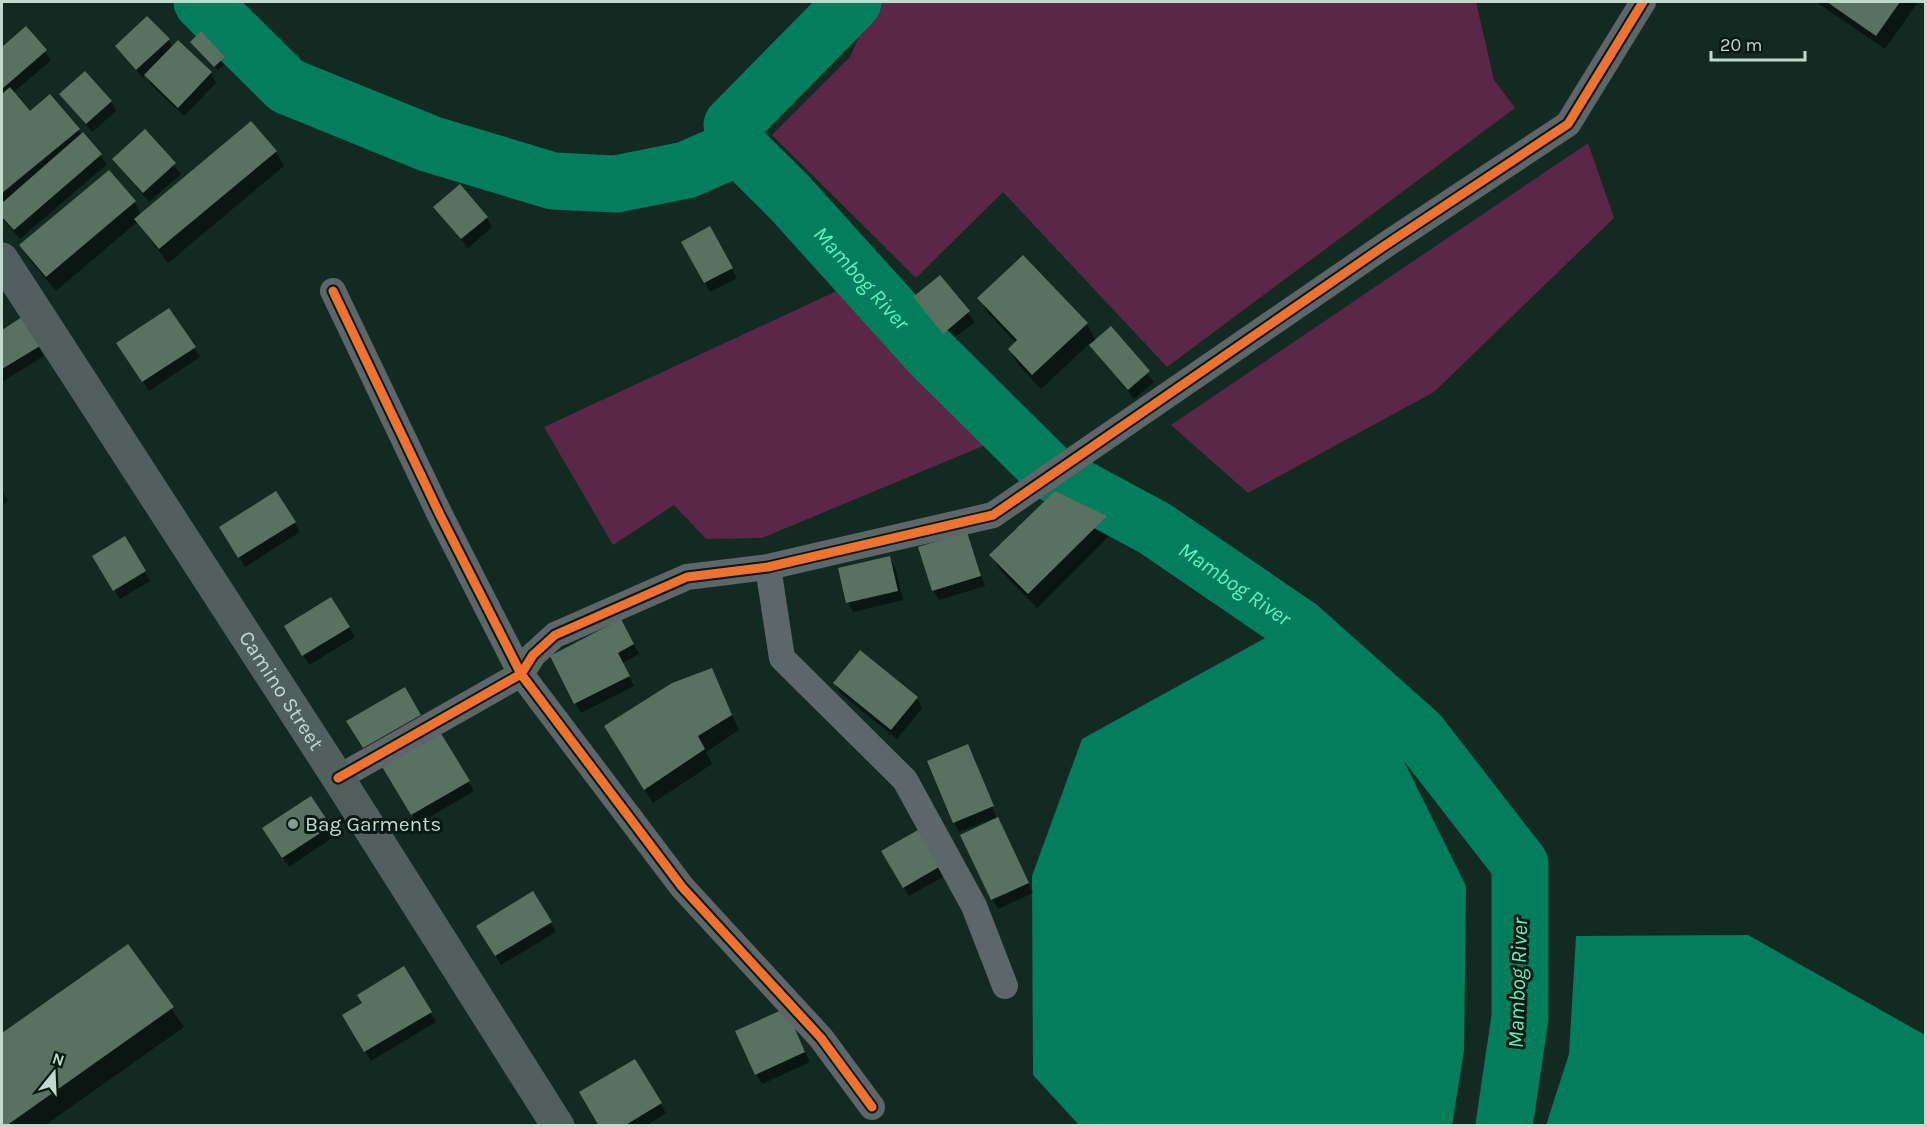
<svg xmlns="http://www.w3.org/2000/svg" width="1927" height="1127" viewBox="0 0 1927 1127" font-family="Karla,sans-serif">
<rect width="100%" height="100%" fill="#122a22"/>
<path fill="#5a2746" d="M874,2H1476L1494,80L1515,108L1167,367L1003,192L916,278L772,135L850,57Z
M1588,143L1614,218L1434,392L1248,493L1171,425Z
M841,289L988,444L762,538L706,539L674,505L613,545L544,427Z"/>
<path fill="#027e5c" d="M1267,637L1385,723L1466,886L1464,1050L1452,1125H1079L1033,1075L1032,876L1082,739Z
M1748,935L1925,1035V1125H1546L1569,1054L1576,936Z"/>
<path fill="#0007" d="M1816,2H1918L1885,49Z
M26,28L51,60L13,93L29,113L78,130L107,164L20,239L2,218V48Z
M168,40L173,48L211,73L216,83L184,116L151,85L146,75L143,78L116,46Z
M195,46L224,58L227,62L218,70Z
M61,94L111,101L116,111L92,132Z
M145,132L181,174L149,202L114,160Z
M276,152L284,166L168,263L137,222L56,291L30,260L21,246L134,202L141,214Z
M435,207L487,218L492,227L468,248Z
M715,238L737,278L710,292L684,242Z
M940,277L975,322L949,342L915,298Z
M979,299L1087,324L1096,341L1111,328L1154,382L1134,399L1090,343L1041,389L1018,364L1010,350L1016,343L988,313Z
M169,310L200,357L149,391L124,353Z
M21,319L44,356L2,382V332Z
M2,490L8,501L2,505Z
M276,493L300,532L245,567L226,537Z
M1106,517L1114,531L1037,608L1000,570L991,555Z
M967,534L985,586L939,600L933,590Z
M125,538L150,581L120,599L94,557Z
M889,557L895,567L903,600L853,612L848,602Z
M331,599L355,637L309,665L286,626Z
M626,631L639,654L622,663L634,686L581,713L552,657Z
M860,652L917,698L922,708L897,739L840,693L835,683Z
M711,670L739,730L706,752L712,764L653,803L614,741Z
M404,689L425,725L369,757L348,721Z
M439,732L474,791L418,824L383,765Z
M973,756L996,817L1033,893L998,909L962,835L995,820L994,818L959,832L954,822Z
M329,827L335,836L289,867L270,838Z
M918,832L943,877L909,896L883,852Z
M532,893L556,932L501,965L478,926Z
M128,946L184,1027L44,1126H2V1035Z
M404,969L436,1022L371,1061L344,1016L364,1004Z
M790,1020L810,1062L762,1084L756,1074Z
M634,1061L666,1113L645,1126H601Z"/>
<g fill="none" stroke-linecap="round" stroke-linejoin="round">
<g stroke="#027e5c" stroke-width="57">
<path d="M202,2L287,86L430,144L553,181L616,184L686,170L739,147"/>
<path id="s1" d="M853,2L732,125L739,147L791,199L930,353L1050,472L1154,528L1299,627L1419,734L1520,864V1017L1504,1126"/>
</g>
</g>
<path fill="#597161" d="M1827,2H1900L1876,36Z
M147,16L170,39L136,70L115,46Z
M26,26L47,50L2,89V47Z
M201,31L225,57L214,67L190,42Z
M178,40L212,72L178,108L144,75Z
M85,71L112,101L86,124L59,94Z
M10,87L30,111L50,94L80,129L2,193V94Z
M251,121L277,151L159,249L134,219Z
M145,129L176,163L143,193L112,159Z
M83,132L102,154L14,230L2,217V203Z
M109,170L136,201L46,277L19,245Z
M460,184L488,217L461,239L433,207Z
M710,226L733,268L704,283L681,242Z
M1023,255L1088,323L1032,375L1008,349L1017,340L977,298Z
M940,275L970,311L943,334L913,297Z
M169,308L196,347L142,382L116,343Z
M22,317L40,346L2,369V330Z
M1111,326L1150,371L1128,390L1089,345Z
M276,491L296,522L238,558L219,527Z
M1055,491L1107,516L1028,594L989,555Z
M967,532L981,576L932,591L918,547Z
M125,536L146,571L113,591L92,556Z
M890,556L898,591L846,603L838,568Z
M331,597L350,627L302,656L284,626Z
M621,619L634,644L618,653L630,676L574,704L550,656Z
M860,650L918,697L891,730L833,683Z
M712,668L732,715L698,736L705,749L644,790L604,726L672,683Z
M405,687L421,715L363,748L346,721Z
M439,730L470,781L411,815L381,765Z
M968,744L994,806L953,823L927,761Z
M311,796L331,826L282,858L262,828Z
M998,817L1029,883L991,900L960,835Z
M918,830L939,867L903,888L881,851Z
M533,891L552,922L495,956L476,926Z
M128,944L174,1007L6,1126H2V1033Z
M404,966L432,1012L364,1052L342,1015L362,1003L357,995Z
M786,1008L805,1052L755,1075L735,1031Z
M635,1059L662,1103L624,1126H599L579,1092Z"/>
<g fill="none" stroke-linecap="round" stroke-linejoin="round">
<path stroke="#5d6668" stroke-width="26" d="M333,291L440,515L521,674L682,887L821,1038L872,1107
M768,567L782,658L905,780L974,906L1005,986
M338,778L521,674L533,655L555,635L687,577L768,567L993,515L1387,244L1568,124L1643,2"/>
<path stroke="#515f5e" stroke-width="33" id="s2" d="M2,259L338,778L558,1126"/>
<g stroke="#071912" stroke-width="13">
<path id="cycleway" d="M333,291L440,515L521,674L682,887L821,1038L872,1107
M338,778L521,674L533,655L555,635L687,577L768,567L993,515L1387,244L1568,124L1643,2"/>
</g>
<use href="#cycleway" stroke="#ef722f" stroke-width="9"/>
</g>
<circle fill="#849c92" stroke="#071912" stroke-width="2" cx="293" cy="824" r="6"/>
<g text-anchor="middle" stroke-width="6" stroke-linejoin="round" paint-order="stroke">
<g font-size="21" fill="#c2d9ce" stroke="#071912">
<text dy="7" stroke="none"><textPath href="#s2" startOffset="514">Camino Street</textPath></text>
</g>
<g font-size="21" fill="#c2d9ce" stroke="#071912" text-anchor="start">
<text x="305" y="831">Bag Garments</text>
</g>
<g font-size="22" font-style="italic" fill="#61f0bc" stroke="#071912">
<text dy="8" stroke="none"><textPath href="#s1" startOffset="375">Mambog River</textPath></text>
<text dy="8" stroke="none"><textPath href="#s1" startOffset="862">Mambog River</textPath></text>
<text transform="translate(1517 983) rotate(-88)" y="8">Mambog River</text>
</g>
</g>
<rect width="1927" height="1127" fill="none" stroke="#c2d9ce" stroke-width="6"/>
<g transform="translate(54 1073) rotate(18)" stroke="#071912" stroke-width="4.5" paint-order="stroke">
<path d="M0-4.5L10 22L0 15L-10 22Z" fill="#c2d9ce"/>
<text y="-9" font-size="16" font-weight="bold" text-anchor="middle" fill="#c2d9ce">N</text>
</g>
<path d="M1711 51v9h94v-9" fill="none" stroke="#c2d9ce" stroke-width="3"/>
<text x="1720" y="51" font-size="18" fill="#c2d9ce" stroke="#071912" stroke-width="4.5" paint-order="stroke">20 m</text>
</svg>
